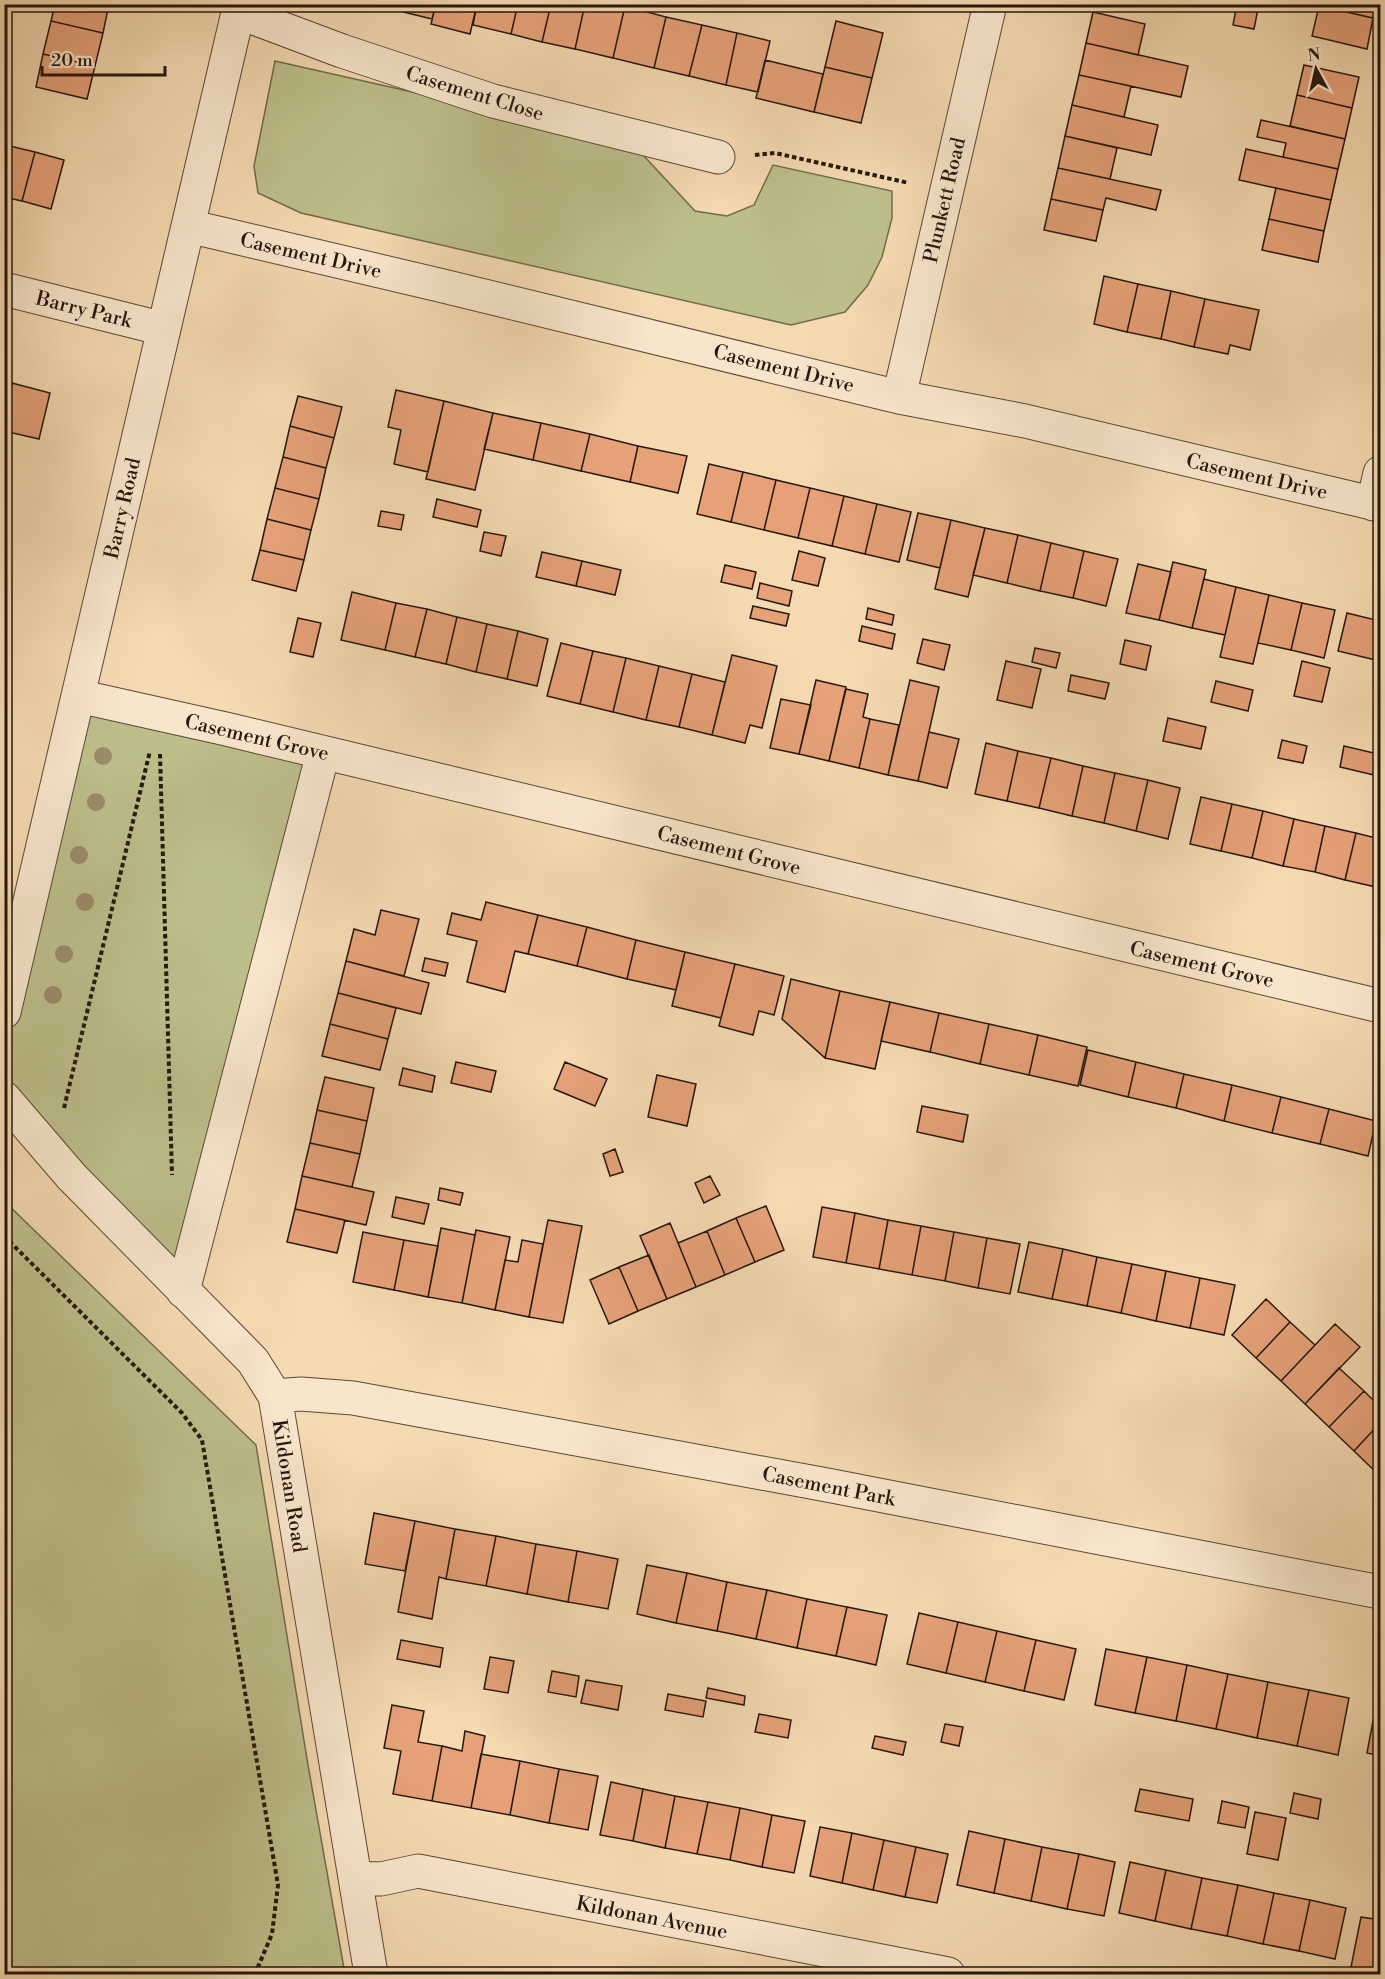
<svg xmlns="http://www.w3.org/2000/svg" width="1385" height="1979" viewBox="0 0 1385 1979" font-family="'Libre Bodoni',serif">
<rect width="100%" height="100%" fill="#f5d9b1"/>
<filter id="stains"><feTurbulence type="fractalNoise" baseFrequency=".00333" numOctaves="4"/><feColorMatrix values="0 0 0 0 .2 0 0 0 0 .09 0 0 0 0 .02 0 0 0 .5 -.17"/></filter>
<radialGradient id="worn" r=".72"><stop offset=".6" stop-color="#630" stop-opacity="0"/><stop offset="1" stop-color="#630" stop-opacity=".3"/></radialGradient>
<path fill="#bdbf8b" stroke="#726b4c" stroke-width="1.5" d="M275,61L630,141L695,211L727,216L754,205L773,165L892,191V218L882,257L868,285L845,312L791,325L301,213L258,193L254,166Z
M76,696L322,753L182,1288L5,1095V999Z
M4,1201L256,1445L308,1765L345,1974H5Z"/>
<path fill="#e6a179" stroke="#26170d" stroke-width="1.5" d="M55,4H109L103,33L51,21Z
M388,4H436L432,19L387,8Z
M436,4H477L470,34L431,24Z
M477,4H518L511,34L473,25Z
M518,4H551L542,42L511,34Z
M551,4H585L575,49L542,42Z
M585,4L625,6L613,58L575,49Z
M1159,4H1189L1187,11Z
M1237,4H1259L1254,29L1233,25Z
M1311,4H1377L1373,18Z
M625,6L666,17L654,68L613,58Z
M1319,6L1373,18L1367,49L1312,36Z
M1093,12L1145,24L1138,55L1086,43Z
M666,17L702,25L689,76L654,68Z
M51,21L103,33L95,66L43,54Z
M836,21L883,33L872,78L825,67Z
M702,25L737,33L726,85L689,76Z
M737,33L770,41L758,92L726,85Z
M1086,43L1188,66L1181,97L1079,75Z
M43,54L95,66L87,99L36,87Z
M765,60L823,74L814,112L756,98Z
M1304,65L1359,77L1352,108L1297,95Z
M825,67L872,78L861,123L814,112Z
M1079,75L1131,86L1124,117L1072,105Z
M1297,95L1352,108L1345,139L1290,126Z
M1072,105L1158,125L1151,155L1065,136Z
M1261,120L1345,139L1338,169L1283,157L1286,143L1257,137Z
M1065,136L1117,148L1110,179L1058,168Z
M6,145L35,152L22,201L4,197Z
M1246,149L1338,169L1331,200L1239,180Z
M35,152L64,160L51,209L22,201Z
M1058,168L1161,190L1156,210L1106,198L1103,210L1051,199Z
M1276,188L1331,200L1324,231L1269,219Z
M1051,199L1103,210L1096,241L1044,230Z
M1269,219L1324,231L1318,262L1262,250Z
M1104,276L1138,284L1127,332L1094,324Z
M1138,284L1171,291L1161,339L1127,332Z
M1171,291L1205,299L1194,347L1161,339Z
M1205,299L1259,310L1250,350L1230,345L1228,354L1194,347Z
M4,381L12,383L4,415Z
M12,383L50,393L39,439L4,431V415Z
M396,390L444,401L428,472L394,464L401,430L388,427Z
M298,396L342,407L334,438L290,426Z
M444,401L493,413L475,490L426,479Z
M493,413L541,423L533,460L484,449Z
M541,423L590,434L581,471L533,460Z
M290,426L334,438L326,468L283,457Z
M590,434L638,446L630,482L581,471Z
M638,446L687,456L678,493L630,482Z
M283,457L326,468L319,499L275,488Z
M709,464L743,472L731,522L697,514Z
M743,472L776,480L764,530L731,522Z
M776,480L810,488L798,538L764,530Z
M275,488L319,499L311,530L267,519Z
M810,488L844,496L832,546L798,538Z
M844,496L877,504L865,554L832,546Z
M437,499L481,510L477,527L433,517Z
M877,504L911,512L899,562L865,554Z
M381,511L404,515L401,530L378,526Z
M918,513L951,520L940,568L907,560Z
M267,519L311,530L304,560L260,550Z
M951,520L985,528L968,597L935,589Z
M985,528L1018,535L1007,583L973,575Z
M484,532L506,536L501,556L480,551Z
M1018,535L1051,543L1040,591L1007,583Z
M1051,543L1084,551L1073,598L1040,591Z
M260,550L304,560L296,591L252,580Z
M799,551L825,558L818,586L792,580Z
M1084,551L1118,559L1106,606L1073,598Z
M542,552L582,561L576,586L536,577Z
M582,561L621,570L615,595L576,586Z
M1173,562L1206,570L1192,628L1159,620Z
M1138,564L1171,572L1159,620L1126,613Z
M725,565L756,572L752,589L721,582Z
M1204,579L1236,587L1225,635L1192,628Z
M760,583L792,591L789,606L757,598Z
M1236,587L1269,595L1253,664L1220,657Z
M352,592L396,603L385,650L341,640Z
M1269,595L1302,603L1291,650L1258,643Z
M396,603L427,609L415,657L385,650Z
M1302,603L1335,610L1324,658L1291,650Z
M753,606L789,614L786,626L750,618Z
M868,608L894,615L892,625L866,619Z
M427,609L457,617L446,664L415,657Z
M1347,613L1380,621V661L1338,651Z
M457,617L487,624L476,672L446,664Z
M298,618L321,623L313,657L290,652Z
M487,624L518,631L507,679L476,672Z
M862,626L895,634L892,649L859,641Z
M518,631L548,639L537,686L507,679Z
M923,639L950,645L944,670L917,663Z
M1125,640L1151,646L1146,670L1120,664Z
M561,643L593,651L580,704L547,696Z
M1035,648L1060,653L1056,668L1032,662Z
M593,651L626,658L613,712L580,704Z
M732,655L777,666L762,728L750,725L745,743L712,735Z
M626,658L659,666L646,720L613,712Z
M1006,661L1041,669L1032,708L997,700Z
M1302,661L1330,668L1322,702L1294,696Z
M659,666L692,674L679,727L646,720Z
M692,674L725,682L712,735L679,727Z
M1071,675L1109,683L1105,699L1068,691Z
M816,680L846,687L829,761L799,754Z
M910,680L939,687L918,781L888,775Z
M1216,681L1253,690L1248,711L1211,702Z
M846,689L868,694L863,717L870,719L859,768L829,761Z
M781,699L811,705L799,754L770,748Z
M1168,718L1206,727L1201,749L1163,741Z
M870,719L899,725L888,775L859,768Z
M929,732L959,739L947,788L918,781Z
M1282,740L1307,746L1303,763L1278,758Z
M986,743L1018,751L1007,801L975,794Z
M1344,746L1378,754L1374,775L1340,767Z
M1018,751L1051,758L1039,808L1007,801Z
M1051,758L1083,766L1072,816L1039,808Z
M1083,766L1115,773L1104,823L1072,816Z
M1115,773L1148,780L1136,831L1104,823Z
M1148,780L1180,788L1168,839L1136,831Z
M1201,797L1232,804L1221,851L1190,844Z
M1232,804L1263,811L1252,858L1221,851Z
M1263,811L1294,819L1283,866L1252,858Z
M1294,819L1325,826L1315,872L1283,866Z
M1325,826L1356,833L1345,880L1315,872Z
M1356,833L1380,839V870L1376,887L1345,880Z
M486,902L538,915L528,954L515,951L505,992L467,982L477,941L447,934L452,913L481,920Z
M381,910L419,919L404,976L346,961L354,929L375,935Z
M538,915L587,927L577,966L528,954Z
M587,927L636,940L627,979L577,966Z
M636,940L685,952L676,990L627,979Z
M685,952L735,964L721,1018L672,1006Z
M425,958L448,963L445,976L422,971Z
M346,961L429,983L421,1014L338,993Z
M735,964L784,976L774,1015L759,1011L753,1035L719,1026Z
M791,979L840,991L825,1058L782,1019Z
M840,991L890,1002L875,1069L825,1058Z
M338,993L396,1008L388,1039L330,1024Z
M890,1002L939,1013L930,1052L881,1041Z
M939,1013L989,1024L980,1064L930,1052Z
M330,1024L388,1039L380,1070L322,1056Z
M989,1024L1038,1035L1029,1075L980,1064Z
M1038,1035L1087,1047L1078,1086L1029,1075Z
M1088,1050L1136,1062L1128,1097L1080,1085Z
M456,1062L496,1071L491,1092L451,1083Z
M565,1062L607,1079L595,1106L554,1089Z
M1136,1062L1184,1074L1176,1108L1128,1097Z
M403,1068L435,1076L432,1092L399,1085Z
M1184,1074L1232,1085L1224,1121L1176,1108Z
M657,1075L696,1084L687,1126L648,1117Z
M325,1077L374,1088L367,1121L317,1110Z
M1232,1085L1281,1097L1272,1133L1224,1121Z
M1281,1097L1329,1109L1320,1144L1272,1133Z
M922,1106L968,1115L963,1142L917,1132Z
M1329,1109L1376,1121L1368,1156L1320,1144Z
M317,1110L367,1121L360,1154L310,1143Z
M310,1143L360,1154L352,1187L302,1176Z
M615,1149L623,1172L610,1176L603,1154Z
M302,1176L374,1192L366,1225L295,1209Z
M710,1176L720,1195L704,1203L695,1183Z
M440,1188L463,1193L460,1205L438,1200Z
M396,1197L429,1204L424,1224L392,1217Z
M766,1206L784,1250L755,1262L736,1218Z
M822,1207L855,1213L846,1263L813,1257Z
M295,1209L345,1220L337,1253L287,1242Z
M855,1213L888,1220L879,1269L846,1263Z
M736,1218L755,1262L725,1275L707,1231Z
M548,1220L582,1226L563,1323L529,1317Z
M888,1220L921,1226L912,1275L879,1269Z
M670,1223L696,1287L667,1299L640,1236Z
M921,1226L954,1232L945,1281L912,1275Z
M441,1228L475,1235L462,1303L428,1297Z
M476,1230L510,1237L495,1310L462,1303Z
M707,1231L725,1275L696,1287L678,1243Z
M363,1232L404,1240L394,1290L353,1282Z
M954,1232L987,1238L978,1288L945,1281Z
M987,1238L1020,1244L1010,1294L978,1288Z
M404,1240L438,1246L428,1297L394,1290Z
M522,1240L543,1244L529,1317L495,1310L505,1260L518,1262Z
M1029,1242L1063,1249L1052,1299L1018,1292Z
M1063,1249L1097,1257L1087,1306L1052,1299Z
M649,1255L667,1299L638,1311L619,1267Z
M1097,1257L1132,1264L1121,1313L1087,1306Z
M1132,1264L1166,1271L1156,1321L1121,1313Z
M619,1267L638,1311L609,1324L590,1280Z
M1166,1271L1200,1278L1190,1328L1156,1321Z
M1200,1278L1235,1285L1224,1335L1190,1328Z
M1266,1299L1290,1322L1256,1358L1232,1335Z
M1290,1322L1315,1345L1281,1381L1256,1358Z
M1335,1324L1360,1347L1305,1404L1281,1381Z
M1339,1368L1364,1391L1329,1427L1305,1404Z
M1364,1391L1380,1407V1423L1354,1451L1329,1427Z
M1380,1423V1476L1354,1451Z
M374,1513L415,1521L405,1571L365,1564Z
M415,1521L455,1529L446,1579L439,1577L432,1619L398,1612Z
M455,1529L496,1536L486,1586L446,1579Z
M496,1536L536,1544L527,1594L486,1586Z
M536,1544L577,1551L568,1602L527,1594Z
M577,1551L618,1559L608,1609L568,1602Z
M647,1565L687,1573L676,1623L637,1614Z
M687,1573L727,1582L717,1631L676,1623Z
M727,1582L767,1590L756,1639L717,1631Z
M767,1590L807,1599L797,1648L756,1639Z
M807,1599L847,1607L836,1656L797,1648Z
M847,1607L887,1615L876,1665L836,1656Z
M919,1613L958,1622L946,1673L907,1664Z
M958,1622L997,1631L985,1682L946,1673Z
M997,1631L1036,1640L1024,1691L985,1682Z
M401,1640L443,1648L440,1667L397,1659Z
M1036,1640L1076,1649L1064,1700L1024,1691Z
M1106,1649L1147,1657L1135,1713L1095,1705Z
M490,1657L514,1661L508,1693L484,1689Z
M1147,1657L1187,1665L1176,1721L1135,1713Z
M1187,1665L1228,1674L1216,1729L1176,1721Z
M552,1671L579,1676L576,1697L548,1692Z
M1228,1674L1268,1682L1257,1738L1216,1729Z
M586,1680L622,1686L618,1710L581,1703Z
M1268,1682L1309,1690L1297,1746L1257,1738Z
M708,1688L745,1696L744,1705L706,1698Z
M1309,1690L1349,1698L1338,1755L1297,1746Z
M668,1694L706,1701L703,1717L665,1710Z
M392,1705L424,1711L418,1742L442,1746L432,1801L393,1794L401,1751L384,1748Z
M1376,1705L1380,1706V1756L1367,1753Z
M759,1714L791,1720L788,1738L755,1732Z
M945,1724L963,1727L959,1746L941,1742Z
M465,1731L485,1736L471,1808L432,1801L442,1746L462,1751Z
M875,1736L906,1742L903,1755L872,1748Z
M481,1754L520,1761L510,1815L471,1808Z
M520,1761L559,1769L549,1823L510,1815Z
M559,1769L598,1776L588,1830L549,1823Z
M611,1782L643,1789L633,1841L600,1835Z
M643,1789L675,1796L665,1848L633,1841Z
M1140,1789L1193,1799L1189,1821L1135,1811Z
M1294,1793L1321,1799L1318,1819L1290,1813Z
M675,1796L708,1802L697,1854L665,1848Z
M1222,1801L1249,1807L1245,1828L1218,1823Z
M708,1802L740,1808L730,1860L697,1854Z
M740,1808L772,1815L762,1867L730,1860Z
M1255,1812L1286,1818L1278,1860L1247,1854Z
M772,1815L805,1821L794,1873L762,1867Z
M820,1827L852,1833L842,1883L810,1876Z
M969,1831L1005,1839L994,1893L957,1885Z
M852,1833L884,1840L873,1890L842,1883Z
M1005,1839L1042,1847L1031,1901L994,1893Z
M884,1840L916,1847L905,1897L873,1890Z
M916,1847L948,1854L937,1903L905,1897Z
M1042,1847L1079,1854L1067,1909L1031,1901Z
M1079,1854L1115,1862L1104,1916L1067,1909Z
M1130,1862L1166,1870L1155,1921L1119,1913Z
M1166,1870L1202,1878L1191,1929L1155,1921Z
M1202,1878L1238,1885L1227,1936L1191,1929Z
M1238,1885L1274,1893L1263,1944L1227,1936Z
M1274,1893L1310,1900L1299,1951L1263,1944Z
M1310,1900L1346,1908L1335,1959L1299,1951Z
M1361,1917L1380,1920V1973L1351,1967Z"/>
<g fill="none" stroke-linecap="round" stroke-linejoin="round">
<g stroke="#5a4836" stroke-width="35">
<path id="minor" d="M238,12L342,51L493,101L718,157
M188,226L439,285L899,397L1025,421L1380,505
M4,289L164,329
M899,397L990,4
M1373,504L1380,473
M78,696L226,729L1380,1006
M4,1012L240,4
M4,1098L71,1176L253,1361L275,1396L371,1974
M183,1291L323,753
M275,1396L301,1394L353,1398L827,1485L1380,1592
M355,1878L381,1879L418,1871L948,1974"/>
</g>
<path stroke="#26170d" stroke-width="4" stroke-dasharray="4.5 3" stroke-linecap="butt" d="M755,155L775,153L909,183
M160,754L172,1175
M64,1108L150,751
M4,1236L182,1413L202,1440L278,1885L272,1934L255,1974"/>
<use href="#minor" stroke="#f8e6cc" stroke-width="33"/>
</g>
<g fill="#9c8a6c">
<circle cx="103" cy="756" r="9"/>
<circle cx="96" cy="802" r="9"/>
<circle cx="79" cy="855" r="9"/>
<circle cx="85" cy="902" r="9"/>
<circle cx="64" cy="954" r="9"/>
<circle cx="53" cy="995" r="9"/>
</g>
<g text-anchor="middle" stroke-width="6" stroke-linejoin="round" paint-order="stroke">
<g font-size="20" fill="#26170d" stroke="#f8e6cc">
<text transform="translate(475 93) rotate(17)" y="7">Casement Close</text>
<text transform="translate(944 200) rotate(-77)" y="7">Plunkett Road</text>
<text transform="translate(311 255) rotate(13)" y="7">Casement Drive</text>
<text transform="translate(84 309) rotate(14)" y="7">Barry Park</text>
<text transform="translate(784 368) rotate(14)" y="7">Casement Drive</text>
<text transform="translate(1257 476) rotate(13)" y="7">Casement Drive</text>
<text transform="translate(122 508) rotate(-77)" y="7">Barry Road</text>
<text transform="translate(257 737) rotate(13)" y="7">Casement Grove</text>
<text transform="translate(729 850) rotate(14)" y="7">Casement Grove</text>
<text transform="translate(1202 964) rotate(13)" y="7">Casement Grove</text>
<text transform="translate(290 1486) rotate(81)" y="7">Kildonan Road</text>
<text transform="translate(829 1486) rotate(11)" y="7">Casement Park</text>
<text transform="translate(652 1917) rotate(11)" y="7">Kildonan Avenue</text>
</g>
</g>
<rect width="1385" height="1979" fill="none" stroke="#f5d9b1" stroke-width="24"/>
<rect x="6" y="6" width="1373" height="1967" fill="none" stroke="#26170d" stroke-width="3"/>
<rect x="12" y="12" width="1361" height="1955" fill="none" stroke="#26170d" stroke-width="1.5"/>
<g transform="translate(1316 69) rotate(352)" stroke="#f8e6cc" stroke-width="4.5" paint-order="stroke">
<path d="M0-4.5L10 22L0 15L-10 22Z" fill="#26170d"/>
<text y="-9" font-size="16" font-weight="bold" text-anchor="middle" fill="#26170d">N</text>
</g>
<path d="M42 66v9h123v-9" fill="none" stroke="#26170d" stroke-width="3"/>
<text x="51" y="66" font-size="18" fill="#26170d" stroke="#f8e6cc" stroke-width="4.5" paint-order="stroke">20 m</text>
<rect width="100%" height="100%" filter="url(#stains)"/>
<rect width="100%" height="100%" fill="url(#worn)"/>
</svg>
